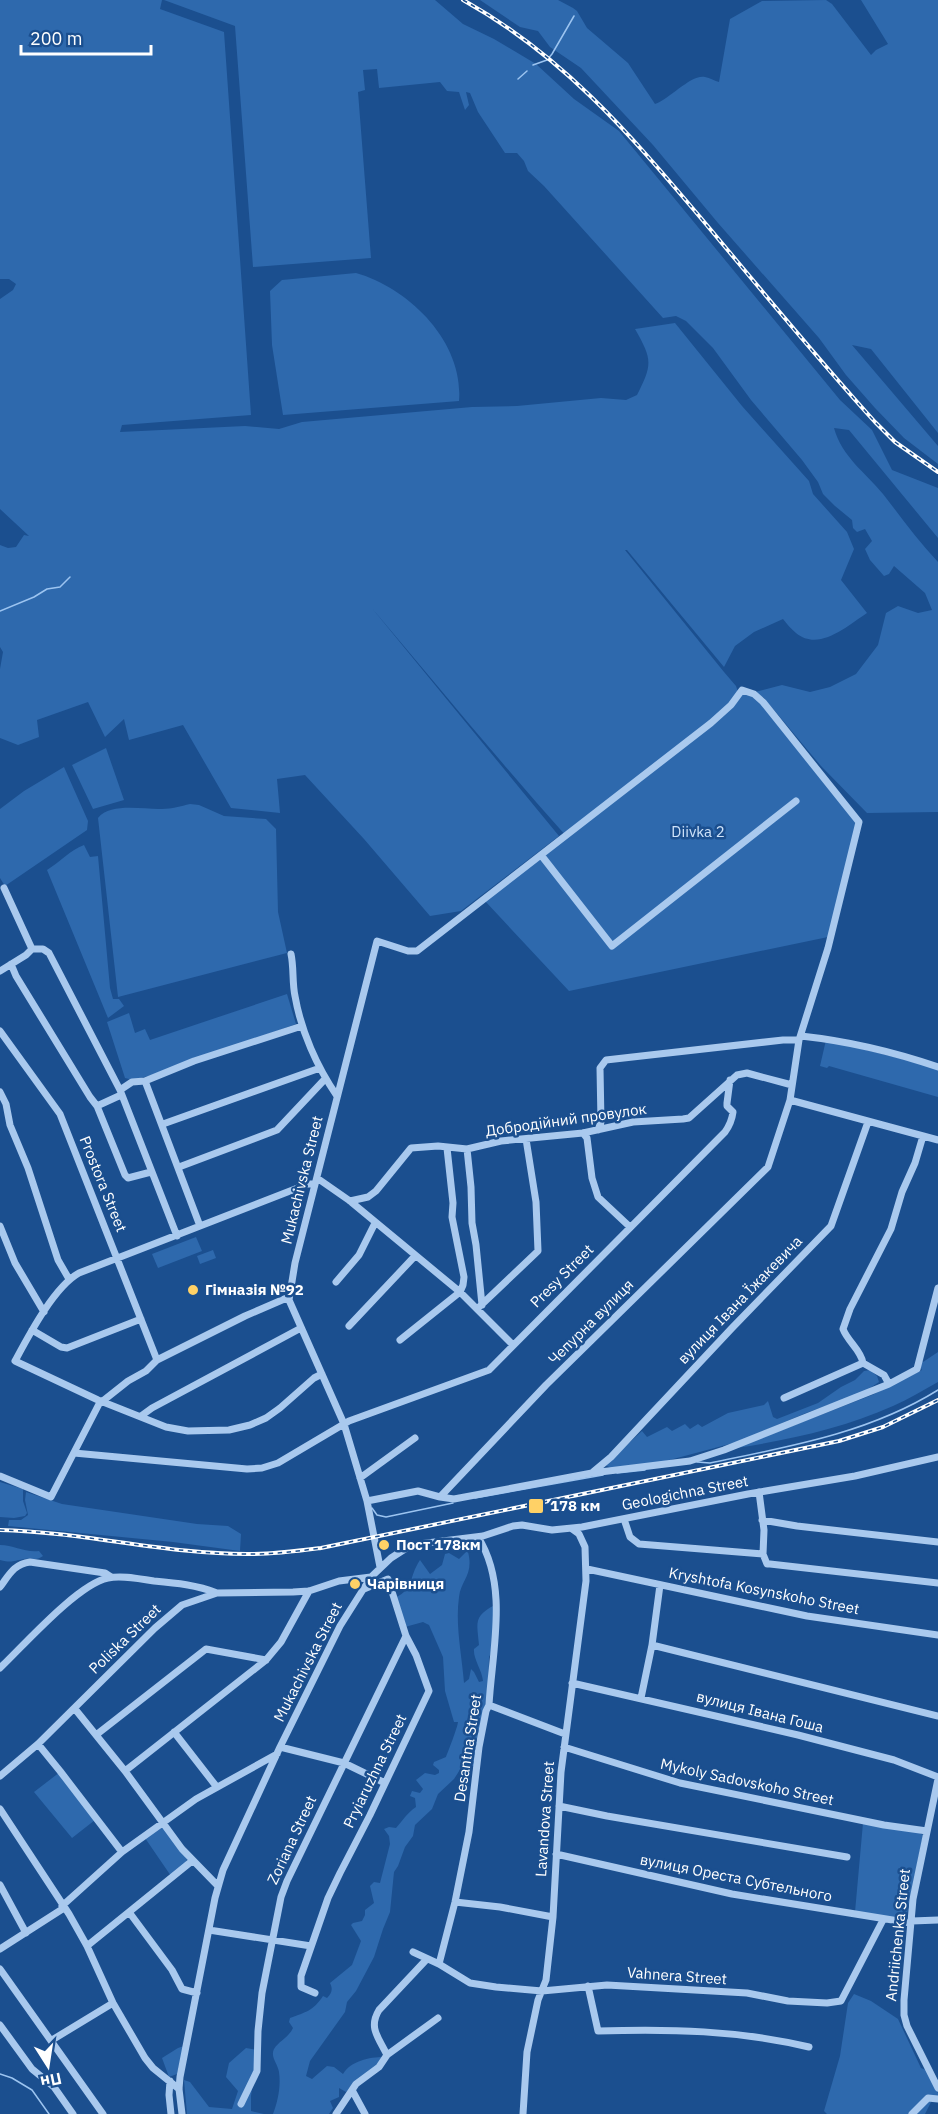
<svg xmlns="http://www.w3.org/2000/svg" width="938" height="2114" viewBox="0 0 938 2114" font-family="'IBM Plex Sans',sans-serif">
<rect width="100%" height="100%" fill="#1b4f8f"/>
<path fill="#2e69ad" d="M0,0H162L160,9L224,32L251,415L122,425L120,432L245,426L279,429L302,422L472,407L517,406L601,398L626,400L637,395C653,364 652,359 635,329L675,323L742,406L809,481L813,494L847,532L854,549L841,580L867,613C847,626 819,652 796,633C791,629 787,624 783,619L754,632L735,646L724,667L627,550H625L724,672L736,686L738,692L750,694L761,703L856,819V828L828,937L569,991L485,901L567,837C500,762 436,684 371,607L559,836L461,911L430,916L364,839L305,775L277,779L280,813L231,808L183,725L129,740L124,719L105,737L88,702L37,720L39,737L18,745L0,738V669L3,652L0,647V545L8,548L16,547L24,535L29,536L0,509V299L13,290L16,284L9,279H0Z
M164,0H435L463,24L494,39L536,64L574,99L619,131L840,400L872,430L892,470L938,488V538L849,430L834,428C842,457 865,472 883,494C901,517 918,541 938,562V812L867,813L821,766L764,698L755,692L782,685L810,692L830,687L856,674L878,645L886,613L898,606L918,613L932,610L925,593L894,566L889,574L884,576L870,560L865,549L872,541L865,529L857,532L853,528L852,520L835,506L823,494L818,482L802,460L751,400L713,348L686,321L676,316L663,318L544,186L528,171L524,161L517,153H505L478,112L470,93L466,92L469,105L465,110L459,92L447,91L440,82L379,88L377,69L363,70L365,90L358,92L371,258L253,267L235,26Z
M480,0H558L573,8L577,11L587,28L628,63L655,104C670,99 691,74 705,77C710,78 715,81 719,82L730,19L762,1L826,0L832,4L871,55L876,50L888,44L861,0H938V433L871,349L852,345L938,446V464L904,438L875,408L846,375L819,338L718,223L653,145L581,68L550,47L538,31L520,27Z
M356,273C409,288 464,342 459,401L283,415L272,345L270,291L282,280Z
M106,748L124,800L93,809L72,765Z
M64,767L88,821L87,830L5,886L0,878V809L24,791Z
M190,804L199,805L224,816L266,819L276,829L278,912L287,953L118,997L98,818C111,802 145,810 162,809C172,809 181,806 190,804Z
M84,845L90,857L98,856L110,988L113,999H119L124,1006L108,1018L47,870C60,862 70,850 84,845Z
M287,994L296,1024L152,1075L133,1080L125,1078L107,1022L129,1013L135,1033L145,1029L150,1040Z
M826,1040L938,1068V1097L829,1066L827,1068L820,1066Z
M196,1237L202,1251L158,1268L152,1254Z
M213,1250L216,1258L200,1264L197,1256Z
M938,1352V1382C923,1390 909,1399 893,1406C844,1428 789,1440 736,1448L872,1395L922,1370L919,1364L921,1359L923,1362Z
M870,1370L877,1376L879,1382L864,1392L806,1413L737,1442L662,1462L611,1468L605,1465L642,1431L647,1437L667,1427L672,1431L685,1424L690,1429L698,1424L702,1427L728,1413L764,1405L768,1401L773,1417L777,1419L818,1403L841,1387L855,1380L864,1371Z
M0,1482L23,1489V1501L27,1513L25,1516L14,1518L0,1517Z
M26,1492L62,1504L197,1524L228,1526L241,1534L240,1551L173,1542L8,1526L9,1520H21L28,1515L25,1500Z
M0,1545C14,1545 25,1553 39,1551L43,1556C36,1561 32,1558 24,1559C13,1561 12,1563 0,1560Z
M466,1552H468C474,1575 461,1580 459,1597C455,1625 462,1656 464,1683L469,1679L471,1669L474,1672L479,1682L483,1681C482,1670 473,1659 474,1649L479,1645C477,1623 473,1616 495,1605L492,1651L489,1657L488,1703L475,1766L463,1765L454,1779L438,1794L432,1809L415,1825L413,1836L405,1847L398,1866L394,1872L390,1912L383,1929L374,1957L356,1991L347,2002L345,2012L310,2061L306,2076L312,2079L327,2066L334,2067L343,2074C351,2061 369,2057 384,2057L378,2065L346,2092L339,2088V2097L330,2101L333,2108L329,2114H273C278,2101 281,2086 279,2072C278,2064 270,2057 274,2049C279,2041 289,2037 293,2028L289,2022L290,2018C306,2012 313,2011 323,1996L327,1998C332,1993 333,1989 330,1983L352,1965L361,1941L351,1925L353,1923L362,1921L365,1915V1910L374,1903L370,1886L374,1882L380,1883L390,1844L389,1836L384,1829L389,1827L396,1828C403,1820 407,1813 416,1807L415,1798L410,1796L412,1791L420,1793L423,1789L416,1780L425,1773L435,1775L439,1773V1770L433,1765L434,1762L446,1757C449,1749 457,1729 458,1722H454L445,1691L443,1657L429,1625L423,1622L405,1627L395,1598C415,1588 408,1578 420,1560L430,1574L442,1565L445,1554L449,1553L459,1559Z
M60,1772L95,1820L72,1838L34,1792Z
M863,1823L918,1832L923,1835L907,1914L903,1916L901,1914L896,1919L855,1912Z
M163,1826L187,1859L186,1863L171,1876L145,1838Z
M854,1994L871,2001L898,2019L921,2068L926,2070L938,2093V2102L932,2100L925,2114H827L824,2111L840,2056L848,2003Z
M184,2046L177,2074L169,2077L162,2058L178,2048Z
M246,2048L257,2050L251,2096V2111L264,2114H187L184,2080L190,2082L209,2107L232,2109L238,2091L226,2077L229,2063Z"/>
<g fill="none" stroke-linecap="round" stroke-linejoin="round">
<path stroke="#9cc4f0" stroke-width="1.5" d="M533,65L547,60L552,54L574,16
M518,79L527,71
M0,611L34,597L47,589L60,587L70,577
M697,1462L710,1463C788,1447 869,1433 938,1390
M617,1473L645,1470
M475,1498L603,1475
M372,1508L377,1515L386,1517L453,1503
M0,2074L12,2078L32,2090L49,2114"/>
<path stroke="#a9c9ee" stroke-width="7" d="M541,855L612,946L796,801
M4,888L32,949
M32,949H43L49,953L120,1090L177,1236
M291,954C294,968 292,982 295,996C301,1031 317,1067 337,1096
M11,964L16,976L90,1097L97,1106L125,1175L128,1178L151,1172
M0,971L26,955L32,949
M0,1031L60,1114L157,1360
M801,1036C847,1041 894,1052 938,1067
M145,1081L200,1226
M120,1090L132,1082L145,1081L194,1061L302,1026
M0,1092L6,1104L10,1125L28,1168L58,1260L69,1279
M790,1100L938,1140
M97,1106L121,1095
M163,1124L320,1068
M598,1130L601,1122L600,1068L606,1060L783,1040H799
M583,1133L587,1138L592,1178L598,1197L630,1227
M467,1149L471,1187L472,1223L476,1245L482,1305
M179,1167L277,1130L325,1079
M317,1178L350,1201L460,1292L513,1345
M315,1184H308L79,1273C54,1287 29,1335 15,1361L98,1400L166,1427L188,1431L229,1430L250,1425L266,1418L280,1408L314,1378L322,1374
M350,1201L368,1197L376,1191L411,1148L438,1146L467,1149L501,1141L583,1133L633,1122L683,1119L689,1118L737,1075L747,1073L792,1085
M0,1226L15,1263L44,1312
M336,1282L359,1255L375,1223
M477,1309L538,1251L536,1202L526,1139
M349,1326L415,1256
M32,1330L61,1347L67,1348L141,1319
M400,1340L460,1292L463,1285L464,1277L452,1217L453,1203L447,1148
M889,1384L884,1375L863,1363C861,1350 848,1342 843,1329L850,1309L891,1229L902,1192L915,1163L923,1136
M784,1398L863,1363
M141,1416L152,1408L301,1328
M74,1453L247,1469L262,1468L278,1463L349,1421L489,1370L725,1132C730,1125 732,1120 733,1112L727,1106V1103L730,1080
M593,1472L611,1457L732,1328L831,1226L868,1122
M0,1476L51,1497L99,1404L128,1381L146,1371L157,1360L245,1316L289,1297
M360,1478L415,1438
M759,1492L764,1530L763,1554
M440,1497L454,1499L592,1473L690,1461L724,1450L889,1384L917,1369L938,1288
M367,1501L418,1491L440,1497L546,1385L768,1167L790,1100L799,1040L828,948L859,822L763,702L754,694L742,690L731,705L711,723L417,951H408L377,941L295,1263L289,1300L344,1424L367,1501L380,1567
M624,1519L630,1537L639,1544L763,1554L767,1564H770L938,1583
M762,1520L797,1526L938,1542
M587,1569L807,1616L938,1635
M0,1587C9,1575 14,1564 30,1562L105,1573L111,1577
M652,1645L938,1716
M0,1668C25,1644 78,1584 108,1578C123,1575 140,1579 154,1581C176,1583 197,1585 217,1593
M572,1683L798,1735L894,1760L938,1777
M641,1698L652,1645L660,1585
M489,1705L565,1734
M75,1709L125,1771L182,1849L218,1886
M174,1732L216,1786
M96,1735L206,1649L266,1660
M38,1744L60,1771L122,1852
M280,1747L344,1763L385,1783
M564,1747L680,1783L884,1825L927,1831
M125,1771L266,1660L281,1642L309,1591
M0,1776L38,1744L155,1628L182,1605L217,1593L293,1592L309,1591L339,1581L371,1577
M938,1779L913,1899L904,2000V2015L907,2026L938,2088
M559,1806L607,1816L847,1857
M0,1809L69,1914L87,1946L113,2003L145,2058L153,2068L179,2089
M556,1854L732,1894L911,1923
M0,1885L26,1933
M455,1902L500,1907L553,1917
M62,1906L122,1852L196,1799L277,1754
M129,1912L172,1970L182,1989L197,1993
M912,1921L938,1920
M209,1930L311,1946
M87,1946L192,1861
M0,1949L64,1908
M413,1952L439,1964L470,1983L496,1987L542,1991L607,1985L747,1993L788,2001L827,2003L841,2001L883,1920
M439,1964L455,1902L469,1832L479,1747L486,1711L489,1705C492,1651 509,1586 478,1537
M0,1969L103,2114
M588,1986L598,2031C671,2029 737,2030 809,2047
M315,1993L301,1987V1976L328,1898L340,1873L370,1815L429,1691L416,1655L406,1636L388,1579L364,1589
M0,2025L32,2069L54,2087L73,2114
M52,2040L113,2003
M387,2055C379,2038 368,2028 379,2010L426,1960
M170,2081L169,2095L171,2114
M352,2090L365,2114
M241,2104L257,2071L258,2031L262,1993L281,1897L287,1881L406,1636
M182,2114L179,2089L180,2077L215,1898L223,1870L280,1747L340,1626L371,1577L391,1558L405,1549L419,1544L483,1536L513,1526L522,1525L552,1530L582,1527L748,1494L855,1476L938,1457
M336,2114L356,2084L379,2067L387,2055L438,2018
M523,2114L527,2052L538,2000L546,1980L553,1917L561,1772L586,1581L585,1547L579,1534L572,1529
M912,2114L928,2098L938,2099"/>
<g stroke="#fff" stroke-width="4">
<path id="rail" d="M463,0C562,55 628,132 700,217C758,286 815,356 875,422L895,442L938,472
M0,1530C85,1532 168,1555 252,1554C276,1554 298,1551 321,1548L839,1441L883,1427L938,1400"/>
</g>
<use href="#rail" stroke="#1b4f8f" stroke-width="1.5" stroke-dasharray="4.5" stroke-linecap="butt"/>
</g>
<g fill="#ffd166" stroke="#1b4f8f" stroke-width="2">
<circle cx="193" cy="1290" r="6"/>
<rect x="528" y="1498" width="16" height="16" rx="3"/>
<circle cx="384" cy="1545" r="6"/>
<circle cx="355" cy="1584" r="6"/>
</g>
<g text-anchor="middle" stroke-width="5" stroke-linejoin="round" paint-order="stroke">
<g font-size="15" fill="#cfe3fa" stroke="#1b4f8f">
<text x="698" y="837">Diivka 2</text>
</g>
<g font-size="15" fill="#fff" stroke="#1b4f8f">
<text transform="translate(566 1120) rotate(-8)" y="5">Добродійний провулок</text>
<text transform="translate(302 1180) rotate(-76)" y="5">Mukachivska Street</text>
<text transform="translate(103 1184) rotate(68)" y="5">Prostora Street</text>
<text transform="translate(562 1276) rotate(-45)" y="5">Presy Street</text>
<text transform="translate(740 1300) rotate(-46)" y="5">вулиця Івана Їжакевича</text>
<text transform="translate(591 1322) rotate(-45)" y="5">Чепурна вулиця</text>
<text transform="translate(685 1493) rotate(-11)" y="5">Geologichna Street</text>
<text transform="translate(764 1591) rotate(11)" y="5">Kryshtofa Kosynskoho Street</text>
<text transform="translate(125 1639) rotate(-44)" y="5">Poliska Street</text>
<text transform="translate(308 1662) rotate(-63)" y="5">Mukachivska Street</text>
<text transform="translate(760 1712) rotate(14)" y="5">вулиця Івана Гоша</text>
<text transform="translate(468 1748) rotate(-81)" y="5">Desantna Street</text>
<text transform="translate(375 1771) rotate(-64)" y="5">Pryiaruzhna Street</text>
<text transform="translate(747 1782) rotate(12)" y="5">Mykoly Sadovskoho Street</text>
<text transform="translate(545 1819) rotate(-86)" y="5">Lavandova Street</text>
<text transform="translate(292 1840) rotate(-65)" y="5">Zoriana Street</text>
<text transform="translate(736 1878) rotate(11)" y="5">вулиця Ореста Субтельного</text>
<text transform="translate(898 1935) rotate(-84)" y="5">Andriichenka Street</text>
<text transform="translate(677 1976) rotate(4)" y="5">Vahnera Street</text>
</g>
<g font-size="15" font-weight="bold" fill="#fff" stroke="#1b4f8f" text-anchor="start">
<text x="205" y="1295">Гімназія №92</text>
<text x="550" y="1511">178 км</text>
<text x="396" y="1550">Пост 178км</text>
<text x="367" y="1589">Чарівниця</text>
</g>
</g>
<g transform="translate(48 2066) rotate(168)" stroke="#1b4f8f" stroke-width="4.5" paint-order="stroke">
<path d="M0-4.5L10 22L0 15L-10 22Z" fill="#ffffff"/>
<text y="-9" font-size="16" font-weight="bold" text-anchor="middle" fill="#ffffff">Пн</text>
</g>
<path d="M21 45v9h130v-9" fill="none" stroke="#ffffff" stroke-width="3"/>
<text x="30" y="45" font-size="18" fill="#ffffff" stroke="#1b4f8f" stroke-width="4.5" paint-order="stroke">200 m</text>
</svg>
